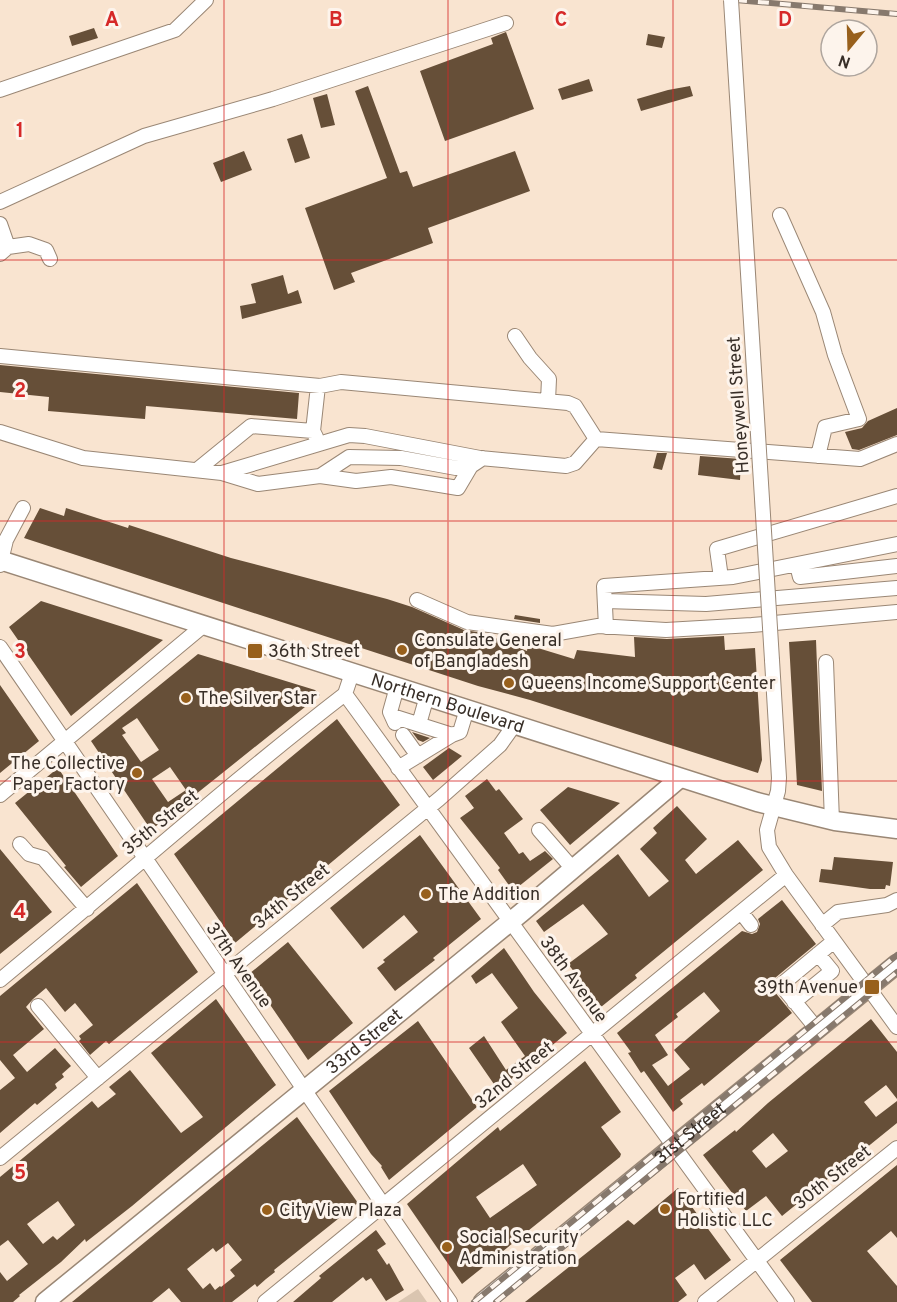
<svg xmlns="http://www.w3.org/2000/svg" width="897" height="1302" viewBox="0 0 897 1302" font-family="Overpass,sans-serif">
<rect width="100%" height="100%" fill="#f9e4d0"/>
<path fill="#dac5b0" d="M418,1289L427,1302H398Z"/>
<path fill="#664f38" fill-rule="evenodd" d="M94,28L98,38L72,46L69,36Z
M506,32L534,109L445,141L420,71L493,44L491,38Z
M648,34L665,37L662,48L646,45Z
M589,79L593,91L562,100L558,89Z
M368,86L400,173L407,171L413,187L515,151L530,191L428,228L433,243L351,273L355,282L334,290L305,208L387,178L355,91Z
M690,86L693,96L641,111L637,99L668,90Z
M327,94L335,125L321,128L313,98Z
M302,134L310,158L295,163L287,139Z
M244,151L252,170L221,182L213,163Z
M283,275L288,294L298,290L302,303L242,319L240,306L256,303L251,284Z
M0,365L299,393L297,419L146,406L145,419L48,411L49,397L0,392Z
M897,408V435L859,450L852,449L845,432L862,428L868,421Z
M657,453H667L662,470L653,468Z
M700,456L741,459L740,480L698,475Z
M40,508L64,516L66,508L128,528L129,525L231,558L387,599L412,607L464,630L483,633L527,651L528,645L574,659L577,650L635,657L634,637L667,639L724,636L725,650L755,648L762,760L758,773L530,700L478,686L24,538Z
M41,601L126,628L163,640L71,716L9,627Z
M515,615L540,619V623L514,619Z
M816,640L817,666L822,791L797,785L789,642Z
M198,654L315,690L320,695L151,830L91,741ZM137,718L159,750L141,762L122,735L126,733L122,728ZM170,767L186,790L168,802L152,779Z
M0,685L39,741L0,773Z
M337,719L400,805L235,943L174,854Z
M412,732L430,738L423,742L418,740Z
M449,748L462,756L433,780L423,767Z
M58,768L118,856L81,887L64,867L66,866L15,803Z
M487,779L496,791L499,789L523,819L504,833L519,854L523,852L530,861L545,851L553,859L513,891L498,870L500,868L460,818L474,808L465,796Z
M568,787L620,803L570,845L540,810Z
M677,806L707,839L685,860L696,874L738,840L763,870L635,975L637,978L596,1011L580,991L582,990L573,977L576,974L568,964L608,934L583,904L544,932L536,921L618,854L649,897L669,881L640,849L657,833L653,828Z
M420,835L481,919L433,958L435,960L395,991L377,968L385,962L383,960L418,932L404,915L363,949L330,908Z
M0,849L52,912L0,954Z
M834,857L893,862L890,886L886,885L885,889H870L819,882L821,869L832,870Z
M137,883L198,972L109,1044L106,1041L90,1055L79,1041L81,1039L79,1036L93,1025L75,1003L65,1012L46,988L33,999L26,1007L44,1029L13,1055L27,1072L55,1048L71,1066L62,1074L64,1077L55,1084L57,1088L37,1105L35,1103L0,1133V1090L15,1078L0,1060V996Z
M782,900L816,944L775,978L771,985L774,991L792,1013L704,1086L702,1083L680,1100L683,1104L673,1112L644,1071L641,1073L628,1053L631,1052L617,1033L742,931L752,934L757,932L760,924L758,919ZM704,992L720,1011L674,1050L690,1069L668,1086L652,1065L668,1055L655,1035L678,1017L676,1014Z
M288,942L353,1023L308,1060L249,974Z
M504,948L534,992L567,1033L498,1090L469,1048L484,1036L506,1070L525,1056L501,1022L518,1008L492,973L476,984L471,976Z
M216,999L276,1085L132,1206L86,1242L85,1239L61,1262L19,1295L20,1296L13,1302H0V1272L7,1281L28,1264L8,1240L0,1246V1177L92,1101L98,1108L116,1094L109,1087L130,1070L181,1133L203,1117L151,1053ZM58,1201L75,1225L57,1240L53,1236L43,1244L27,1224Z
M871,1019L897,1052V1099L886,1085L864,1102L876,1117L897,1101V1123L782,1216L766,1196L746,1211L703,1155L735,1130L736,1132L768,1103ZM773,1133L788,1151L766,1168L752,1151Z
M418,1021L477,1107L389,1180L381,1167L382,1166L371,1154L329,1091Z
M585,1061L621,1112L601,1127L621,1154L620,1157L462,1284L407,1204L498,1127L500,1131ZM523,1164L537,1185L490,1218L476,1197Z
M297,1117L358,1203L274,1270L275,1272L266,1279L257,1287L255,1284L232,1302H181L169,1288L152,1302H72ZM228,1243L242,1260L230,1270L235,1276L221,1287L220,1286L215,1290L210,1283L203,1289L187,1269L213,1248L216,1252Z
M897,1165V1238L891,1231L867,1251L897,1286V1302H812L780,1260Z
M678,1188L731,1260L705,1280L694,1264L675,1278L687,1295L678,1302H525L628,1220L634,1225Z
M376,1230L386,1244L377,1250L387,1265L389,1263L404,1290L386,1301L371,1278L366,1281L363,1277L332,1302H293L321,1278L319,1276Z"/>
<g fill="none" stroke-linecap="round" stroke-linejoin="round">
<g stroke="#9a8775" stroke-width="16">
<path id="minor" d="M0,90L175,30L206,0
M0,202L144,136L273,99L506,23
M780,215L823,312L835,355L859,419L825,427L818,456
M0,224L8,247L0,254
M8,247L29,244L46,250L50,259
M515,336L530,358L549,379L548,401
M0,356L320,386L341,382L568,403L575,406L596,439
M0,432L83,458L222,473L258,484L320,476L356,481L391,477L458,488L471,466L483,458
M316,437L313,431L318,386
M596,439L860,459L897,444
M197,470L251,426L313,431
M222,473L349,435L365,436L480,458L566,466L575,463L596,439
M320,476L349,457L401,458L456,468L471,466
M0,565L6,540L23,508
M797,565L800,577L897,566
M721,578L717,549L897,496
M417,600L467,622L553,634L598,626L666,630L752,625L897,612
M605,601L706,604L897,588
M606,627L604,586L733,577L897,544
M0,647L450,1302
M772,660L779,778L778,791L767,830L769,847L786,875L897,1027
M826,662L832,821
M352,673L345,694L356,709L787,1302
M392,716L452,735
M395,723L390,712L397,687
M419,724L427,696
M403,735L418,756
M398,768L452,735L460,732L467,709
M0,795L204,625
M539,830L573,869
M20,844L29,854L43,858L87,909
M741,912L751,925
M822,925L838,912L887,905L897,900
M0,980C116,885 227,785 345,694
M794,1002L832,971L818,954
M38,1006L98,1078
M817,1029L781,985L834,941
M0,1158L439,799L500,745L515,724
M265,1302L786,875
M705,1302L897,1148"/>
</g>
<g stroke="#9a8775" stroke-width="21">
<g id="major">
<path id="s1" d="M0,560L757,802L835,821L897,829"/>
<path id="s2" d="M45,1302L521,913L680,778"/>
<path id="s3" d="M483,1302L897,964"/>
</g>
</g>
<use href="#minor" stroke="#fff" stroke-width="14"/>
<use href="#major" stroke="#fff" stroke-width="18"/>
<g stroke="#87796d" stroke-width="6">
<path id="rail" d="M736,0L897,14
M474,1302L897,955
M496,1302L897,972"/>
</g>
<use href="#rail" stroke="#fdf4ec" stroke-width="4" stroke-dasharray="11" stroke-linecap="butt"/>
<g stroke="#9a8775" stroke-width="16" stroke-linecap="butt">
<path id="minor-bridge" d="M731,0L772,660"/>
</g>
<use href="#minor-bridge" stroke="#fff" stroke-width="14"/>
</g>
<path fill="none" stroke="#d62828" stroke-width="1.5" stroke-opacity="0.55" d="M224,0V1302M448,0V1302M673,0V1302M0,260H897M0,521H897M0,781H897M0,1042H897"/>
<g fill="#98601c" stroke="#fdf4ec" stroke-width="2">
<circle cx="402" cy="650" r="6"/>
<rect x="247" y="643" width="16" height="16" rx="3"/>
<circle cx="509" cy="683" r="6"/>
<circle cx="186" cy="698" r="6"/>
<circle cx="137" cy="773" r="6"/>
<circle cx="426" cy="894" r="6"/>
<rect x="864" y="979" width="16" height="16" rx="3"/>
<circle cx="665" cy="1209" r="6"/>
<circle cx="267" cy="1210" r="6"/>
<circle cx="447" cy="1247" r="6"/>
</g>
<g text-anchor="middle" stroke-width="6" stroke-linejoin="round" paint-order="stroke">
<g font-size="18" fill="#382f28" stroke="#fdf4ec">
<text transform="translate(738 405) rotate(-94)" y="6">Honeywell Street</text>
<text dy="6" stroke="none"><textPath href="#s1" startOffset="470">Northern Boulevard</textPath></text>
<text transform="translate(160 822) rotate(-39)" y="6">35th Street</text>
<text transform="translate(291 896) rotate(-39)" y="6">34th Street</text>
<text transform="translate(239 965) rotate(55)" y="6">37th Avenue</text>
<text transform="translate(574 979) rotate(54)" y="6">38th Avenue</text>
<text dy="6" stroke="none"><textPath href="#s2" startOffset="412">33rd Street</textPath></text>
<text transform="translate(514 1075) rotate(-39)" y="6">32nd Street</text>
<text dy="6" stroke="none"><textPath href="#s3" startOffset="267">31st Street</textPath></text>
<text transform="translate(832 1177) rotate(-38)" y="6">30th Street</text>
</g>
<g font-size="18" fill="#382f28" stroke="#fdf4ec" text-anchor="start">
<text x="414" y="646">Consulate General<tspan x="414" dy="21">of Bangladesh</tspan></text>
<text x="268" y="657">36th Street</text>
<text x="521" y="689">Queens Income Support Center</text>
<text x="198" y="704">The Silver Star</text>
<text x="125" y="769" text-anchor="end">The Collective<tspan x="125" dy="21">Paper Factory</tspan></text>
<text x="438" y="900">The Addition</text>
<text x="858" y="993" text-anchor="end">39th Avenue</text>
<text x="677" y="1205">Fortified<tspan x="677" dy="21">Holistic LLC</tspan></text>
<text x="279" y="1216">City View Plaza</text>
<text x="459" y="1243">Social Security<tspan x="459" dy="21">Administration</tspan></text>
</g>
</g>
<g font-size="20" text-anchor="middle" font-weight="bold" fill="#d62828" stroke="#fdf4ec" stroke-width="6" stroke-linejoin="round" paint-order="stroke">
<text x="112" y="26">A</text>
<text x="336" y="26">B</text>
<text x="561" y="26">C</text>
<text x="785" y="26">D</text>
<text x="20" y="137">1</text>
<text x="20" y="397">2</text>
<text x="20" y="658">3</text>
<text x="20" y="918">4</text>
<text x="20" y="1179">5</text>
</g>
<g transform="translate(849 48) rotate(199)"><circle r="28" fill="#fdf4ec" stroke="#aea59e" stroke-width="1.5"/>
<path d="M0-4.5L10 22L0 15L-10 22Z" fill="#98601c"/>
<text y="-9" font-size="16" font-weight="bold" text-anchor="middle" fill="#382f28">N</text>
</g>
</svg>
